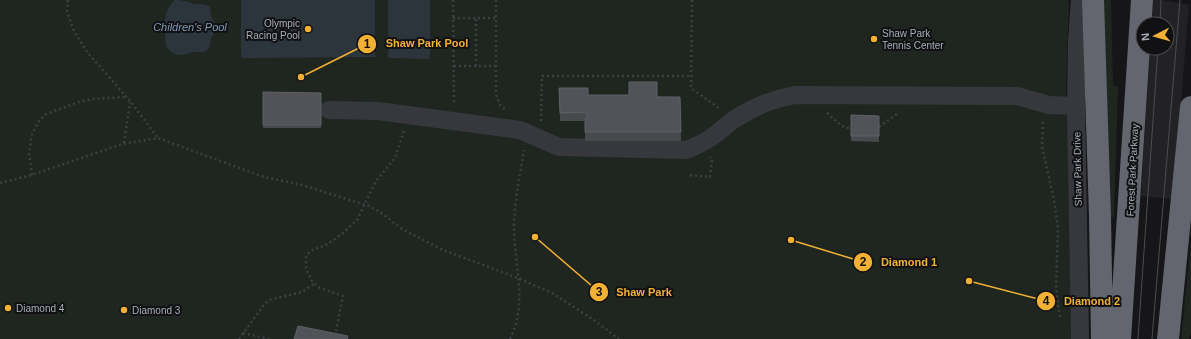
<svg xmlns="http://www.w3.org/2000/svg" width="1191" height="339" viewBox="0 0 1191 339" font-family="Arial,sans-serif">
<rect width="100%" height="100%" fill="#161618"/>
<path fill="#222225" d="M1153,0H1161L1189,5L1173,199L1141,196L1150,48H1167V24H1152Z"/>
<path fill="#1e261f" d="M0,0H1069L1066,87L1068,136L1071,339H0Z
M1103,0H1111L1113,85L1118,87L1114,217H1109Z
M1191,242V333L1189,339H1181Z"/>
<path fill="#2c353c" d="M175,0C183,0 188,2 194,4C200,5 204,3 210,7L211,16L217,28C215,32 213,34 212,37C209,42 212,47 206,51C202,54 198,51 194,52C181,55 176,59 166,46C165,30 161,12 175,0Z
M241,0H375V57L241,58Z
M388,0H430V59L388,58Z"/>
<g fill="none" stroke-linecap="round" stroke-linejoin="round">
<path stroke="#3d3f44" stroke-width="2.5" stroke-dasharray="2 3" stroke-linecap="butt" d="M68,0L67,12L74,31L87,52L130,101L158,138
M453,0L454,103
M496,0V95L500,105L506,110
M692,0L691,88L720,109
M453,18H496
M454,66H496
M476,66V19
M827,113L842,126L851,129
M541,121L542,76H691
M1043,122L1042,146L1055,205L1058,230L1056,284L1058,306L1060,317
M879,127L898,113
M124,143L130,102
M32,175L29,154L32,134L39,121L46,114L79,102L93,99L125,97
M690,175L710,177L712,160L710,157
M0,183L32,175L122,144L158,138L264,177L302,185L369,206L380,212L402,229L443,250L518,278L552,293L594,320L619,339
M243,333L269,339
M335,336L343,296L320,288L312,281L306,269V257L310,251L326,245L342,234L357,220L376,181L395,158L404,131
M239,339L263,306L269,300L302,292L315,283
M510,339C529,300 513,264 514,223C515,199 520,174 524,150"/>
<path stroke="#37383d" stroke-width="18" d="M329,110L378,111L520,130L559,147L686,150C697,146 707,141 716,134C722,130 728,123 735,119C753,107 773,99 795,95L1017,96L1049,105L1076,106
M1080,339L1076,106L1077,41L1080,0"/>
<path stroke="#63666e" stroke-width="22" d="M1093,0L1100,216L1102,339
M1120,339L1142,0
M1168,339L1191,107"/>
<path stroke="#4a4c52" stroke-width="1" d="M1160,24L1161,0
M1138,339L1158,48
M1152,339L1180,0"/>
</g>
<path fill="#47494d" d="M559,88L588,95L680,97L681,141H585V121H560Z
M263,92L321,93V128H263Z
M851,115L879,116V142L851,141Z"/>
<path fill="#525359" stroke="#5f6168" d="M629,82H657V97H680L681,132H585V119H587V112L560,113L559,88H588V95H629Z
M263,92L321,93V125H263Z
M851,115L879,116V136H851Z
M298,326L348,336L347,339H294Z"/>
<g fill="#f2b134" stroke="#111113" stroke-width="1.5">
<circle cx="308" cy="29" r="4"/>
<circle cx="874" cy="39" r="4"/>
<circle cx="8" cy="308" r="4"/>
<circle cx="124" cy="310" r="4"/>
</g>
<g text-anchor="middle" stroke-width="4" stroke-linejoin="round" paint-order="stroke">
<g font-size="10" fill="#a8adb8" stroke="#111113" text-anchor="start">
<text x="300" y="27" text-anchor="end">Olympic<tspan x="300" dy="12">Racing Pool</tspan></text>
<text x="882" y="37">Shaw Park<tspan x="882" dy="12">Tennis Center</tspan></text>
<text x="16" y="312">Diamond 4</text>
<text x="132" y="314">Diamond 3</text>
</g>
<g font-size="10" fill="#a8adb8" stroke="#111113">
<text transform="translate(1077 169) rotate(-91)" y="4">Shaw Park Drive</text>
<text transform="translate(1132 170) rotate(-87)" y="4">Forest Park Parkway</text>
</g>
<g font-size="11" font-style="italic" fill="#7f9bb3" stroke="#111113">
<text x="190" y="31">Children's Pool</text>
</g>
</g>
<path fill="none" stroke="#f2b134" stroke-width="1.5" d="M301 77L367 44M791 240L863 262M535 237L599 292M969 281L1046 301"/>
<g fill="#f2b134" stroke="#111113" stroke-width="1.5">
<circle cx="301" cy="77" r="4"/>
<circle cx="791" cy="240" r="4"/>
<circle cx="535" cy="237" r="4"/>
<circle cx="969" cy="281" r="4"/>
<circle cx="367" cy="44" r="10"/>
<circle cx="863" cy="262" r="10"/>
<circle cx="599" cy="292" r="10"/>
<circle cx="1046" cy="301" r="10"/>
</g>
<g font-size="12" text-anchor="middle" font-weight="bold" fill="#111">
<text x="367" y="48">1</text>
<text x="863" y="266">2</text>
<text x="599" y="296">3</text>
<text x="1046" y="305">4</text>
</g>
<g font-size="11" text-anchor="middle" font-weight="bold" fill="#f2b134" stroke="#111113" stroke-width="4" stroke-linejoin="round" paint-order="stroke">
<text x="427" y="47">Shaw Park Pool</text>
<text x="909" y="266">Diamond 1</text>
<text x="644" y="296">Shaw Park</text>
<text x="1092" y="305">Diamond 2</text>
</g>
<g transform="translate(1155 36) rotate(264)"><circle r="19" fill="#111113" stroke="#4d4f55"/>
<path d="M0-3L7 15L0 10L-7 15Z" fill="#f2b134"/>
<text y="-6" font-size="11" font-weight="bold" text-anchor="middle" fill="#a8adb8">N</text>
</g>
</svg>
